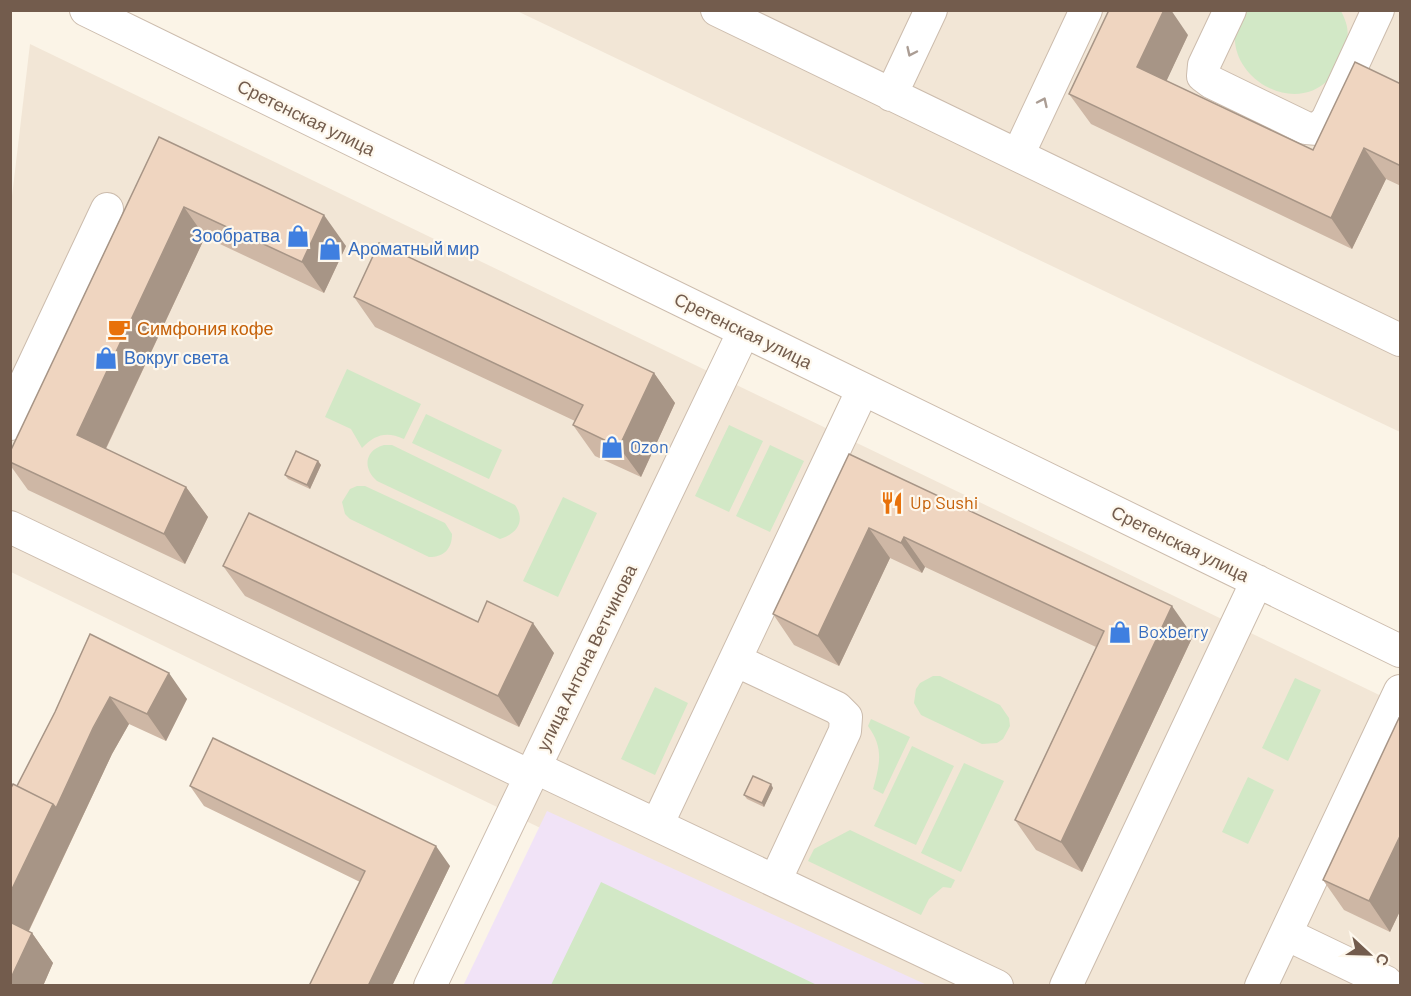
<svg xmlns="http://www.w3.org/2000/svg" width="1411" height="996" viewBox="0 0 1411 996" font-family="Barlow,sans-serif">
<rect width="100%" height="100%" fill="#fbf4e7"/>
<path fill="#f2e6d6" d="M517,11H1400V432Z
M30,44L1400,705V985H894L561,838L11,572L10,213Z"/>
<path fill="#f1e3f7" d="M547,811L927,985L463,986Z"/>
<path fill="#d2e8c6" d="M1242,11H1341C1351,30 1349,40 1340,58C1337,65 1334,74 1329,79C1297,113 1239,84 1235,42C1234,30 1238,21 1242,11Z
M347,369L421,404L404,439C387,431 375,434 362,448L351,429L325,417Z
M426,414L502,450L489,479L412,443Z
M729,425L763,441L729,512L695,496Z
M384,445H392L515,505C526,521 517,534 500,539L377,481C362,468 365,450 384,445Z
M770,445L804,461L770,532L736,516Z
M357,486H365L445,523L452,534C452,549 444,557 429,557L350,519L345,514L342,502L350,489Z
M563,497L597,513L558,597L523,581Z
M933,676H940L1000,705L1009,718L1010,726L1003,739L997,743L982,744L921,715L914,703L916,689L920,683Z
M1295,678L1321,690L1288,761L1262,748Z
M655,687L688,703L655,775L621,759Z
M871,719L910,737L883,794L873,789C880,764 884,748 868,726Z
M912,746L954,766L916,845L874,826Z
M964,763L1004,781L961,872L921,853Z
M1248,777L1274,790L1248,844L1222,832Z
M850,830L955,880L951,888L943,887L929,899L921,915L808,861L814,849Z
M601,882L817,985H551Z"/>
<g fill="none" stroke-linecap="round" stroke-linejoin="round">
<g stroke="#ccbcad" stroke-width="34">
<path id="minor" d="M86,10L1400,651
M717,10L1400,340
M1230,10L1204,65L1203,76L1211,82L1306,128L1318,129L1327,120L1378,10
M891,95L931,10
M1018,155L1086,10
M10,424L18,398L107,209
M10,527L530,776
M735,660L837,708L846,717L845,731L775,881
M534,767L997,986
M657,825L863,389
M1286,934L1386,982L1390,986
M430,986L744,331
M1066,986L1257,581
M1261,986L1400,691"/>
</g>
<use href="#minor" stroke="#fff" stroke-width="32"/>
</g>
<path fill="#ceb7a5" d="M1188,35L1166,81L1313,150L1401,84V186L1386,179L1352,249L1091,124L1069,94Z
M159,137L346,246L324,293L205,237L106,449L186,487L208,517L185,564L28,490L10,465V452Z
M354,297L654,373L675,403L641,477L595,456L573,425L575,421L375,327Z
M849,454L1193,636L1082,872L1036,850L1015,820L1096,647L925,567L922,573L890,558L839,666L794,645L773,614Z
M318,461L321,465L310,489L288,479L285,475Z
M223,566L478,622L554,653L519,727L245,596Z
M90,634L187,699L166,741L129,724L112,754L29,931L32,933L53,963L43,986H10V790L17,786L55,712Z
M1401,719V909L1390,932L1344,910L1323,880Z
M190,786L450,866L392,986H309L360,882L204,806Z
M773,788L764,807L747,799L744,795Z"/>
<path fill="#a79586" d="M1164,10H1171L1188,35L1159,97L1137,67Z
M1364,148L1386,179L1352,249L1331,218Z
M184,207L205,237L98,465L77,435Z
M324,215L346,246L324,293L302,262Z
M654,373L675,403L641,477L619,447Z
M318,461L321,465L310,489L307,485Z
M186,487L208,517L185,564L164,534Z
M869,528L890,558L839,666L818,636Z
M904,537L925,567L922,573L901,543Z
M1172,606L1193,636L1082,872L1061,842Z
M533,623L554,653L519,727L498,696Z
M169,673L187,699L166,741L147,714Z
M110,697L129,724L112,754L21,947L10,931V893L53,804Z
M771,784L773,788L764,807L762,803Z
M1401,834V909L1390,932L1369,901Z
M436,846L450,866L392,986H368Z
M32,933L53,963L43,986H12L10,980Z"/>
<path fill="#efd5c0" stroke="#a79586" stroke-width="1.5" d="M1109,10H1164L1137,67L1313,150L1355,62L1401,84V166L1364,148L1331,218L1069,94Z
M159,137L324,215L302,262L184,207L77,435L186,487L164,534L10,462V452Z
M379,243L654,373L619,447L573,425L583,405L354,297Z
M296,451L318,461L307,485L285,475Z
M849,454L1172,606L1061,842L1015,820L1104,631L904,537L901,543L869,528L818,636L773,614Z
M249,513L478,622L487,601L533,623L498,696L223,566Z
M90,634L169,673L147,714L110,697L93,728L56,808L53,804L17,786L55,712Z
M1399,718L1401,719V834L1369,901L1323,880Z
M213,738L436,846L368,986H309L365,871L190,786Z
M753,776L771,784L762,803L744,795Z
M13,784L53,804L10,893V790Z
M10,922L32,933L10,980Z"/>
<defs><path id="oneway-chevron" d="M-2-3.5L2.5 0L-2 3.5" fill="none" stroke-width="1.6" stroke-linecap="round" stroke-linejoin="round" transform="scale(1.5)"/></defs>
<g stroke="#ab9d94">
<use href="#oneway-chevron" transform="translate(911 52) rotate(115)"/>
<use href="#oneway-chevron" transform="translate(1043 102) rotate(-65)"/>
</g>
<defs>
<g id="shop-bare" transform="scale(1.8)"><path d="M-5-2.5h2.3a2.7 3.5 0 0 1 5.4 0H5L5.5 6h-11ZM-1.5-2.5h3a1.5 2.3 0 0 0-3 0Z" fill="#3f7fe0" stroke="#fef8ed" stroke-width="2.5" paint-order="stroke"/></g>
<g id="cafe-bare" transform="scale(1.8)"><path d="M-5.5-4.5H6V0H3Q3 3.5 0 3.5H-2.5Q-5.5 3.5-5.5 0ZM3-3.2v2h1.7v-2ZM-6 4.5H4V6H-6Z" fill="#e8710a" stroke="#fef8ed" stroke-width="2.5" paint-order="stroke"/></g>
<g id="restaurant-bare" transform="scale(1.8)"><path d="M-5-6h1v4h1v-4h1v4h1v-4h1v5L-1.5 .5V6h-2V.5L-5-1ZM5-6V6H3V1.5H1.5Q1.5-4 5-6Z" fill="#e8710a" stroke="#fef8ed" stroke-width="2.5" paint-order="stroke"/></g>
</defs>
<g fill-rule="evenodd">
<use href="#shop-bare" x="298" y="236"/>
<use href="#shop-bare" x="330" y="249"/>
<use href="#cafe-bare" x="119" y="329"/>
<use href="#shop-bare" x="106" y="358"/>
<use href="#shop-bare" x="612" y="447"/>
<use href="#restaurant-bare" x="892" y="503"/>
<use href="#shop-bare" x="1120" y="632"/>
</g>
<g text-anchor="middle" stroke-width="4.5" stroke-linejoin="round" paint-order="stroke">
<g font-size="18" fill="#735c4d" stroke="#fef8ed">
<text transform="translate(306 118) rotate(26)" y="6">Сретенская улица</text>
<text transform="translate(743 331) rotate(26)" y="6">Сретенская улица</text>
<text transform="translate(1180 544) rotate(26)" y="6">Сретенская улица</text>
<text transform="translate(587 658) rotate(-64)" y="6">улица Антона Ветчинова</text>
</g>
<g font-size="18" fill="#366cbe" stroke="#fef8ed" text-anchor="start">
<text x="280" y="242" text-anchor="end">Зообратва</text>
<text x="348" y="255">Ароматный мир</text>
<text x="124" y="364">Вокруг света</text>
<text x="630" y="453">Ozon</text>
<text x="1138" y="638">Boxberry</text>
</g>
<g font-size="18" fill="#c56008" stroke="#fef8ed" text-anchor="start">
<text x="137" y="335">Симфония кофе</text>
<text x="910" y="509">Up Sushi</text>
</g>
</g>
<rect width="1411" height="996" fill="none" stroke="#735c4d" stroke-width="24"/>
<g transform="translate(1369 954) rotate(112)" stroke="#fef8ed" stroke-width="4.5" paint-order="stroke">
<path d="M0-4.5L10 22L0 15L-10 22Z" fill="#735c4d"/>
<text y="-9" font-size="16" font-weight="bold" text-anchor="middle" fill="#735c4d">С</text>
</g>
</svg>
